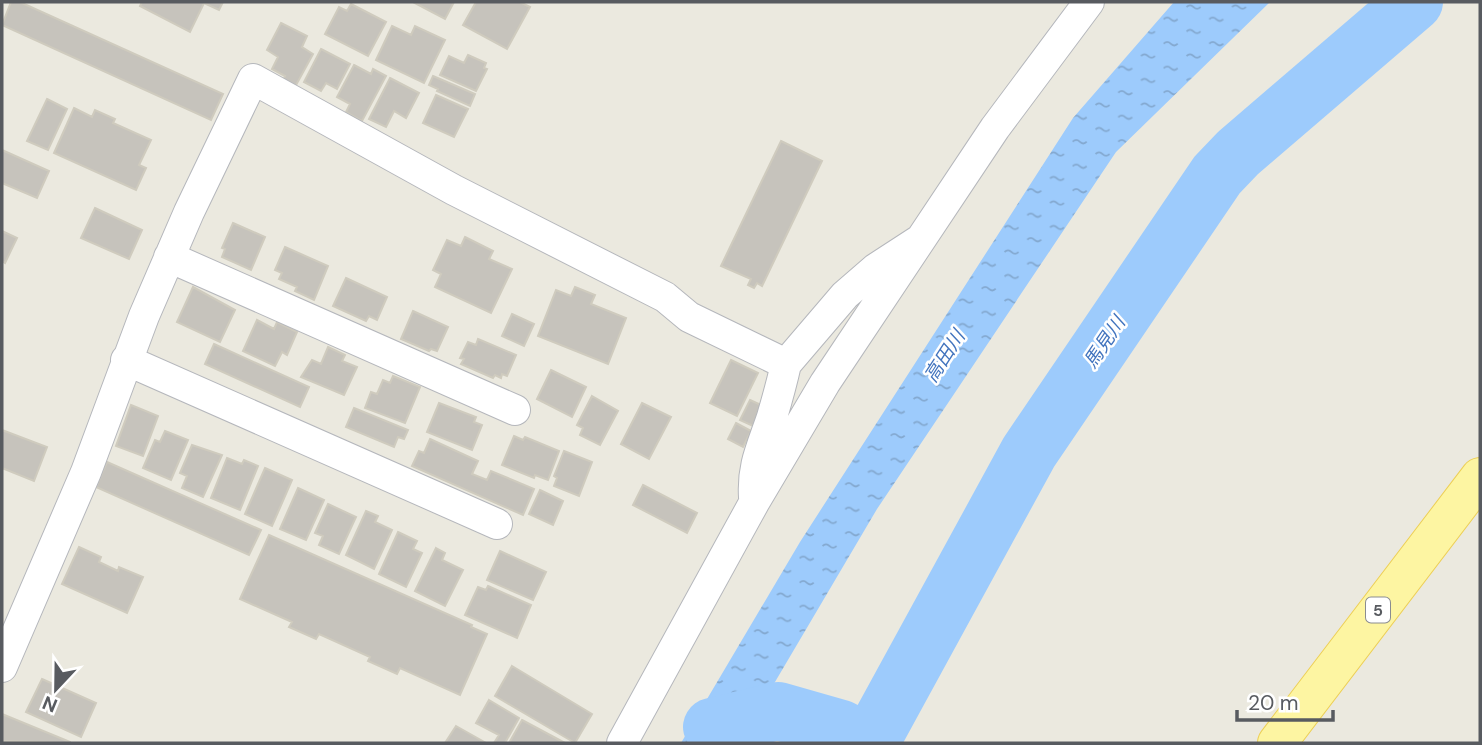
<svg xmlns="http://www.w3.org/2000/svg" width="1482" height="745" viewBox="0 0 1482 745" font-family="'DM Sans','Noto Sans JP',sans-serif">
<defs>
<pattern id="water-ripples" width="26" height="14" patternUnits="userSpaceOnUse" patternTransform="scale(1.75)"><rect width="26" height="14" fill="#9dcbfc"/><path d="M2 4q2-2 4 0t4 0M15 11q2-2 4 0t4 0" fill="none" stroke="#83a8cf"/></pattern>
</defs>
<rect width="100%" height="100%" fill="#ebe9df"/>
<path fill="url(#water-ripples)" d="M1174,2H1270L1116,152L877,509L739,743H681L800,542L1073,118Z"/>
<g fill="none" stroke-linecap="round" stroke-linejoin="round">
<path stroke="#9dcbfc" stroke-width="58" d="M712,727L778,711L841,729L868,743
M870,743L1029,452L1217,175L1238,153L1414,2"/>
</g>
<path fill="#c6c3bc" stroke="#cfcbbe" stroke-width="2" d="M11,2H20L223,94L211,120L2,25Z
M142,2H223L219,10L204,3L190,32L140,6Z
M413,2H454L445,19Z
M476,2H520L530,7L507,49L463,25Z
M351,4L386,22L368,56L325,34L339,7L347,11Z
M281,23L307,36L302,47L313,54L295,87L283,81L285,76L272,69L278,57L267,50Z
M392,26L411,35L415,26L445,40L424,83L376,60Z
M321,49L350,64L337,89L326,83L321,91L304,82Z
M468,55L486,63L484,68L487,69L476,91L440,75L449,56L464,63Z
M354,65L371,74L373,69L386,76L362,121L346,112L350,104L337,97Z
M433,76L475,94L470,106L437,91L438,89L429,85Z
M390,78L419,93L406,118L394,111L386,127L369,119Z
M436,95L468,109L454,137L423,123Z
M47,99L67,109L48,150L27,141Z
M74,108L92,117L95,110L115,119L113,123L151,140L139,165L146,168L136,190L54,153Z
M781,141L822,161L762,286L757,283L754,288L748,285L751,279L721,266Z
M2,150L49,171L37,198L2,183Z
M95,208L142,230L129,259L81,238Z
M233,223L265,237L251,270L222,257L225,249L222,248Z
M2,231L17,238L5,263L2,261Z
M465,237L493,251L489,259L512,269L491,313L435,287L441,274L433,270L447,240L461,246Z
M285,247L328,266L314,300L295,291L297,287L279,279L282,273L275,270Z
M346,278L387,297L377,320L369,316L366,321L333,306Z
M193,287L235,310L220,342L177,322Z
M575,287L595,295L591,304L626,318L608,364L538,336L556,290L571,296Z
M413,311L448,327L437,351L431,349L429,351L401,339Z
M512,314L534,324L524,346L502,336Z
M257,320L274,329L277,322L297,332L287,355L282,352L275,366L243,351Z
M478,339L516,355L507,376L502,374L501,378L495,375L493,378L461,364L464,359L460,358L468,342L476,345Z
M214,344L309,387L300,407L205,364Z
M328,347L345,355L342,361L357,367L344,395L301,377L312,360L321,364Z
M731,360L758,373L737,416L710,403Z
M551,370L586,387L572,417L537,399Z
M393,376L420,387L405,423L365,408L371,392L377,394L383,380L390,383Z
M592,396L618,411L600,445L580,435L583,428L577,425Z
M750,400L763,406L753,426L740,420Z
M439,403L476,417L474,422L482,425L472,450L427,432Z
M642,403L671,417L649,459L621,444Z
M131,405L158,416L143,456L116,446Z
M354,408L408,430L404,439L398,437L394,447L346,427Z
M736,423L751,431L743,447L728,439Z
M2,430L47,447L34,481L2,468Z
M165,431L188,440L171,480L143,468L155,440L160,442Z
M514,436L523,440L525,437L559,451L548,480L535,475L534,478L502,465Z
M430,439L478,461L472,474L487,480L491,471L534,489L523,515L412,466L419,451L424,453Z
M192,445L222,455L203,497L182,488L187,476L180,473Z
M564,451L592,462L579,496L554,486L557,478L554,476Z
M227,458L242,464L244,460L258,466L240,510L211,498Z
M107,462L261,530L249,555L96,487Z
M265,468L292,480L272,526L245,514Z
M643,485L697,513L687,533L633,505Z
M298,488L324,500L306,540L280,529Z
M540,490L563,501L553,525L529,514Z
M328,504L356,517L339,554L319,545L323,536L315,533Z
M366,511L378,516L375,522L392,530L374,569L346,555Z
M398,532L417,541L413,549L422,553L406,587L379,574Z
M269,535L472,625L471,627L487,634L460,695L400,668L397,674L368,661L370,657L319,634L316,639L289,627L292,622L240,599Z
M79,547L101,557L99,562L118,571L119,567L143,577L127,613L62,584Z
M436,548L445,553L442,560L463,570L445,606L415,591Z
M500,551L546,572L533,600L487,580Z
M488,586L531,605L517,638L465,615L478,587L486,590Z
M512,666L592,714L575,743L495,696Z
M42,679L96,703L81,737L26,712Z
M489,700L519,718L505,743H494L499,735L476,723Z
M2,714L70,742V743L2,741Z
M522,720L565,743H509Z
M456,726L486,743H445Z"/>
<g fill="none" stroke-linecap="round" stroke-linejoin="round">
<g stroke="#b5b7bc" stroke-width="32">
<path id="street" d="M169,257L515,410
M126,360L497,524
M754,497C752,465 762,447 772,417C777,400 782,382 786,364
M2,667L86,472L144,316L189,212L253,79L454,190L665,297L689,317L786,364L845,295L875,269L918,241
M622,743L755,501L825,383L995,128L1089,2"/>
</g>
<g stroke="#edcf56" stroke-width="40">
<path id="primary" d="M1277,743L1480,477"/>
</g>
<use href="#street" stroke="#fff" stroke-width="30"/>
<use href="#primary" stroke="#fdf5a2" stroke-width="38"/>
</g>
<g text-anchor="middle" stroke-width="5" stroke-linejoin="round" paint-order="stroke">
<rect fill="#fff" stroke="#8a8c90" stroke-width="2" x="1366" y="597.5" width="24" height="25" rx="5"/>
<g font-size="16" font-weight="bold" fill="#585b60">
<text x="1378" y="616">5</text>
</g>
<g font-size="19" font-style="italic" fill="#4274be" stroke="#fff">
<text transform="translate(1104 342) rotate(-56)" y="7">馬見川</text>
<text transform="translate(944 356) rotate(-57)" y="7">高田川</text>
</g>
</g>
<rect width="1482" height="745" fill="none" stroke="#585b60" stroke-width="7"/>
<g transform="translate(56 689) rotate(202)" stroke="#ffffff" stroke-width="5" paint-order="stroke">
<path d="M0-5L12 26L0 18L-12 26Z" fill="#585b60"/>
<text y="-10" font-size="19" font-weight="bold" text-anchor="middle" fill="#585b60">N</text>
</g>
<path d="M1237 710v10h96v-10" fill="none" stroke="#585b60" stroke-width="3.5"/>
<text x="1248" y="710" font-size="21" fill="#585b60" stroke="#ffffff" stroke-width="5" paint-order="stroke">20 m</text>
</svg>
